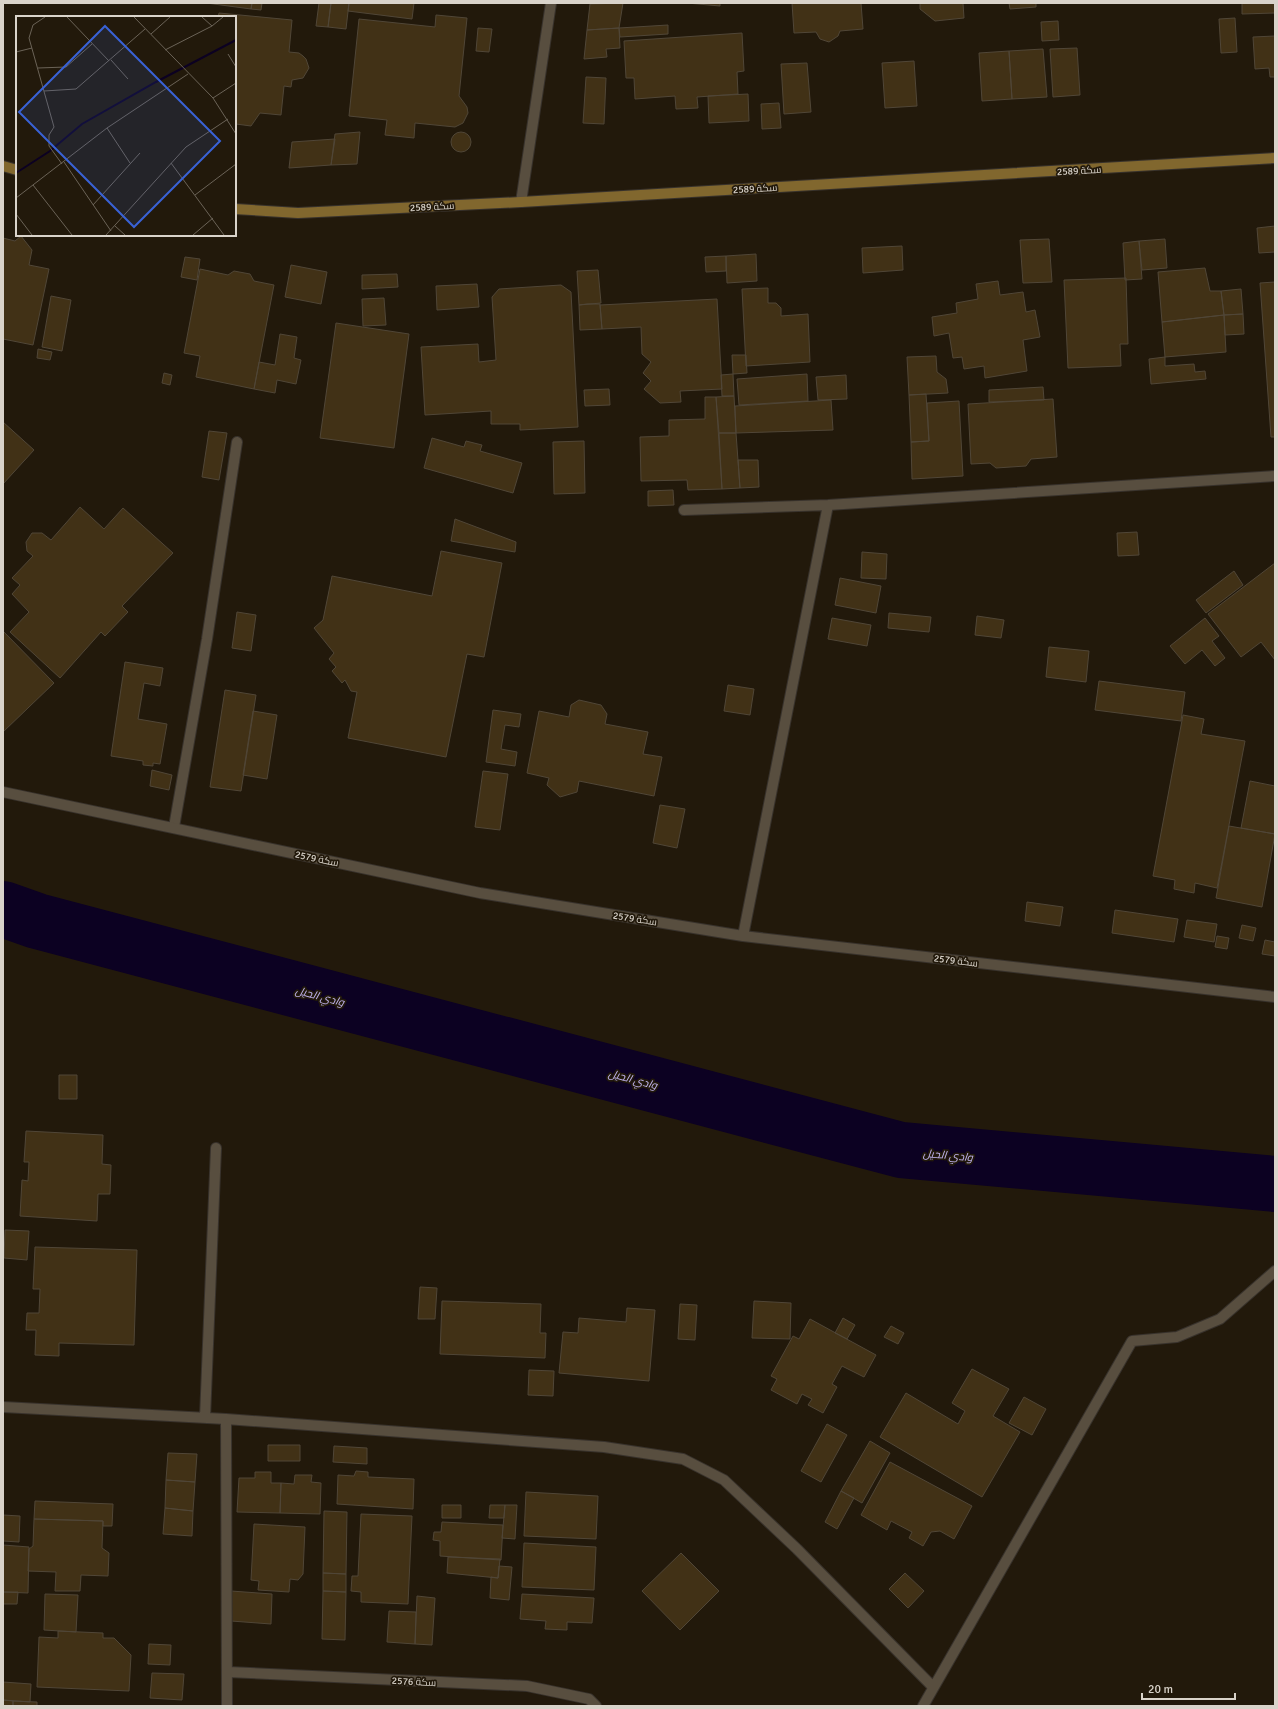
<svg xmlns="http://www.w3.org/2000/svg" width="1278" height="1709" viewBox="0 0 1278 1709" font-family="Signika,Cairo,sans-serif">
<rect width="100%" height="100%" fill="#22190b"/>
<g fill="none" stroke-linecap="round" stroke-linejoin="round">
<path stroke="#0c0122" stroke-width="56" d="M3,909L37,921L901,1150L1275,1184"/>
</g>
<path fill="#413116" stroke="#504637" d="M206,3H252L251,9Z
M252,3H262L261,10L251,9Z
M319,3H331L328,27L316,26Z
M331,3H349L346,29L328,27Z
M349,3H414L412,19L348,11Z
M623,3L619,28L587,30L590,4Z
M687,3H720V6Z
M792,3H861L863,29L840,31L838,36L829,42L820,39L816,32L794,33Z
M920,3H963L964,18L935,21L920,9Z
M1009,3H1036V7L1010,9Z
M1242,3H1275V13L1242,14Z
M219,13L292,20L289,52L299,53L303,56L306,59L309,68L303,78L292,80L291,87L284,86L281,115L260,113L251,126L236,124L235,17H218Z
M436,15L467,18L459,96L467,107L468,113L463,123L455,127L415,123L414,138L385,135L387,120L349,116L359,19L435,27Z
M1235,18L1237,52L1221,53L1219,19Z
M1058,21L1059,40L1042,41L1041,22Z
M668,25V34L620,37L619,28Z
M478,28L492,29L489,52L476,51Z
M619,28L620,48L606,49L607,57L584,59L587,30Z
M742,33L744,71L737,72L738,94L697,97L698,108L676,109L675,96L635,99L634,78H626L624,41Z
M1275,36V77H1270L1269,68L1255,69L1253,37Z
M1077,48L1080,95L1053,97L1050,49Z
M1043,49L1047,97L1012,99L1009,51Z
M1009,51L1012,99L982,101L979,53Z
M914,61L917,106L885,108L882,63Z
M807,63L811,112L784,114L781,64Z
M586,77L606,78L604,124L583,123Z
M748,94L749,121L709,123L708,96Z
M779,103L781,128L762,129L761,104Z
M360,132L357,164L331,165L335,134Z
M451 142a10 10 0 1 1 20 0a10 10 0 1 1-20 0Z
M335,139L331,165L289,168L292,142Z
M1275,226V252L1259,253L1257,228Z
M21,236L32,250L29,265L49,269L33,345L3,339V238L15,241Z
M1049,239L1052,282L1023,283L1020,240Z
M1165,239L1167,268L1142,270L1139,241Z
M1139,241L1142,279L1125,280L1123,243Z
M902,246L903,270L863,273L862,248Z
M756,254L757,281L727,283L726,256Z
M726,256V271L706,272L705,257Z
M185,257L200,259L197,280L181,277Z
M291,265L327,272L321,304L285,297Z
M1205,268L1210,291H1221L1224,315L1162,322L1158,272Z
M200,269L228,275L234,271L250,274L254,281L274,285L254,389L196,377L200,356L184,353Z
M598,270L601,303L579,305L577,271Z
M397,274L398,287L362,289V275Z
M1126,278L1128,344H1120L1121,366L1068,368L1064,280Z
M998,281L1000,295L1023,292L1026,312L1035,310L1040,337L1023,340L1027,371L985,378L984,366L964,369L962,357L953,358L949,333L934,336L932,317L957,313L956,303L978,299L976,284Z
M1275,282V437H1271L1260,283Z
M477,284L479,307L437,310L436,286Z
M561,285L571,292L578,427L520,430V424H491V411L425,415L421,347L478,344L479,362L496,360L492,297L499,289Z
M768,288V303H776L781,308V316L808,314L810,362L746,366L742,289Z
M1241,289L1243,314L1224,315L1221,291Z
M51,296L71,300L62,351L42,347Z
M384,298L386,325L363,326L362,299Z
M717,299L722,389L680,391L681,402L660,403L644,389L651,381L643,373L651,362L642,354L641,327L602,329L600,305Z
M587,304H600L602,329L580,330L579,305Z
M1243,314L1244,334L1225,335L1224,315Z
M1224,315L1226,352L1165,357L1162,322Z
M336,323L409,334L394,448L320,438Z
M280,334L297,337L294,358L301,360L296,384L277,380L275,393L254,389L259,362L275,365Z
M38,349L52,352L50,360L37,358Z
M732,355H746L747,373L733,374Z
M936,356L937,372L946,379L948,393L909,395L907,357Z
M1165,357V366L1194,364L1195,372L1205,371L1206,379L1151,384L1149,359Z
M164,373L172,375L170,385L162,383Z
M733,374L734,396H722L721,375Z
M807,374L808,401L739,405L737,379Z
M846,375L847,399L818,400L816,377Z
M1043,387L1044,400L989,402V390Z
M609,389L610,405L585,406L584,390Z
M926,394L929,441L911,442L909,395Z
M734,396L736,433H719L716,397Z
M705,397H716L722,489L688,490L687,480L641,481L640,437L669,436V420L705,419Z
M1053,399L1057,457L1031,459L1026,466L996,468L990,463L971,464L968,404Z
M831,400L833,430L736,433L735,406Z
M959,401L963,476L912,479L911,442L929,441L927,403Z
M3,422L34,450L3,484Z
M209,431L227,433L219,480L202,477Z
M719,433H736L740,488L722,489Z
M432,438L464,447L466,441L482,445L480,451L522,463L513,493L424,468Z
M584,441L585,493L554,494L553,442Z
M738,460H758L759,487L740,488Z
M673,490L674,505L648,506V491Z
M80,507L104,529L123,508L173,553L122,606L128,612L105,636L101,632L60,678L10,632L29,612L12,594L20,585L12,578L33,556L27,551L26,542L32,533H42L51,540Z
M455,519L516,542L515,552L451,541Z
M1137,532L1139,555L1118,556L1117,533Z
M441,551L502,563L484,657L467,654L446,757L348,738L357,692L351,691L345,680L342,683L332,671L336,667L329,659L334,653L314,628L323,620L332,576L432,596Z
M862,552L887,554L886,579L861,578Z
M1275,563V660L1261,642L1241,657L1208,614Z
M1234,571L1243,585L1206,613L1196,600Z
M840,578L881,586L876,613L835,605Z
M237,612L256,615L251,651L232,648Z
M889,613L931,617L929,632L888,628Z
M977,616L1004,620L1001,638L975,635Z
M832,618L871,625L867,646L828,639Z
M1205,618L1219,636L1212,641L1225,658L1215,666L1202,650L1185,664L1170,646Z
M3,631L54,683L3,732Z
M1049,647L1089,651L1086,682L1046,677Z
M125,662L163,668L160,686L144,683L138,719L167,724L160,764L153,763V766L143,765V761L111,756Z
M1099,681L1185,692L1181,721L1095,710Z
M728,685L754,689L750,715L724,711Z
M225,690L256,695L241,791L210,787Z
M579,700L601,705L607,714L605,724L648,732L643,754L662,757L654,796L579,781L577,792L560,797L547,785L549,778L527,773L539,711L569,717L571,705Z
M493,710L521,714L519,727L505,725L501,749L517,752L515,766L486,762Z
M253,711L277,715L267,779L243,775Z
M1183,715L1204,719L1201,734L1245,741L1217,888L1195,883L1194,893L1174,889L1175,880L1153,876Z
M152,770L172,775L169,790L150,786Z
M483,771L508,774L500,830L475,827Z
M1250,781L1275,786V834L1241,828Z
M660,805L685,809L677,848L653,843Z
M1229,826L1275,834L1262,907L1216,898Z
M1027,902L1063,907L1060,926L1025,921Z
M1115,910L1178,919L1174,942L1112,933Z
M1187,920L1217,924L1214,942L1184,937Z
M1242,925L1256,928L1253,941L1239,938Z
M1217,936L1229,938L1227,949L1215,947Z
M1265,940L1275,942V956L1262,954Z
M59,1075H77V1099H59Z
M26,1131L103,1135L102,1164L111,1165L110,1194H98L97,1221L20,1216L22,1180L28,1181L29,1162H24Z
M5,1230L29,1231L27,1260L4,1258Z
M35,1247L137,1250L134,1345L59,1343V1356L35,1355L36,1330H26L27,1313H39L40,1289H33Z
M420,1287L437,1288L435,1319H418Z
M442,1301L541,1304L540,1333H546L545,1358L440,1354Z
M754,1301L791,1303L790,1339L752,1338Z
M680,1304L697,1305L695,1340L678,1339Z
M627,1308L655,1310L649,1381L559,1373L563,1332L578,1333L579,1318L626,1322Z
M843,1318L855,1325L847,1339L835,1333Z
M810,1319L876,1355L864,1377L842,1366L832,1384L837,1387L823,1413L808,1405L812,1399L802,1394L797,1404L771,1390L777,1379L771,1376L793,1336L799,1339Z
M891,1326L904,1333L898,1344L884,1337Z
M972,1369L1009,1389L993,1416L1020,1432L982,1497L880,1437L906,1393L958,1424L965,1411L952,1403Z
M529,1370L554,1371L553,1396L528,1395Z
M1024,1397L1046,1409L1032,1435L1009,1423Z
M827,1424L847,1435L821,1482L801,1471Z
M870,1441L890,1453L862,1503L841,1491Z
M268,1445H300V1461H268Z
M334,1446L367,1448V1464L333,1462Z
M168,1453L197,1454L195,1482L166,1480Z
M890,1462L972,1506L954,1539L940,1531L931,1532L923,1546L909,1538L912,1532L891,1521L887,1530L861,1515Z
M356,1471L368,1472V1477L414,1479L413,1509L337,1504L338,1475L354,1476Z
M255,1472H271V1483H281L280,1513L237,1512L239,1478H255Z
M295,1475H312L311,1482L321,1483L320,1514L280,1513L281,1483L294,1484Z
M166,1480L195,1482L193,1511L165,1508Z
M841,1491L854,1498L837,1529L825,1522Z
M526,1492L598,1496L596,1539L524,1536Z
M35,1501L113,1504L112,1526H103V1521L34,1519Z
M442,1505H461V1518H442Z
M490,1505H505L504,1518H489Z
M505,1505H517L515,1539L502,1538Z
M165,1508L193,1511L192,1536L163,1534Z
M324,1511L347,1512L346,1574L323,1573Z
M361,1514L412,1516L408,1604L361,1602V1592L351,1591L352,1576H358Z
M3,1515L20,1516L19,1542L3,1541Z
M34,1519L103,1521L102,1548L109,1553L108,1576L81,1575L80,1591H55L56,1572L28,1571L29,1549L33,1546Z
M442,1522L503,1525L501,1560L440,1556V1541L433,1540L434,1532H441Z
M254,1524L305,1527L303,1574L298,1580L290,1579L289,1592L258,1590L259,1581L251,1580Z
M524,1543L596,1547L594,1590L522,1587Z
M3,1545L29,1547L28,1593L3,1592Z
M681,1553L719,1591L680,1630L642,1591Z
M448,1557L500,1559L498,1578L447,1573Z
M499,1566L512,1567L509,1600L490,1598L491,1577L498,1578Z
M323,1573L346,1574V1592L323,1591Z
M905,1573L924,1591L908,1608L889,1589Z
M231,1591L272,1594L271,1624L231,1621Z
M323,1591L346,1592L345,1640L322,1639Z
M3,1592H18L17,1604H3Z
M45,1594L78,1595L76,1632L44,1630Z
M522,1594L594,1598L592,1623L567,1622V1630L545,1629L546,1621L520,1619Z
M417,1596L435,1598L432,1645L415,1644Z
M389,1611L416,1612L415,1644L387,1642Z
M58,1631L103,1633V1638H114L131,1655L129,1691L37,1687L39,1637L58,1638Z
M149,1644L171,1645L170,1665L148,1664Z
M152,1673L184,1674L182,1700L150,1698Z
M3,1682L31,1684L30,1702L3,1700Z
M3,1700L13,1701V1706H3Z
M13,1701L37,1702V1706H13Z"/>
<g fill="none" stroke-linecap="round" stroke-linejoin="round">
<g stroke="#38322c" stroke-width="12">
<path id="lane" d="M174,827L207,639L237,442"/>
</g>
<g stroke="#38322c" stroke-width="12">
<path id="street" d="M521,202L551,3
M684,510L828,505L1275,476
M3,792L480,893L743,936L1275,997
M743,936L828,505
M3,1407L226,1419L604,1447L683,1459L724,1480L797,1549L933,1687
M205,1418L216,1148
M226,1419L227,1706
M228,1672L527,1686L589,1699L596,1706
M923,1706L1132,1341L1177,1337L1220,1319L1275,1271"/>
</g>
<g stroke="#38322c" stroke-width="12">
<path id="secondary" d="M3,166L17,170
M235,209L298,213L521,202L1275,158"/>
</g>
<use href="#lane" stroke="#584e3f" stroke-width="10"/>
<use href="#street" stroke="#584e3f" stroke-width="10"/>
<use href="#secondary" stroke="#81672e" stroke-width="10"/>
</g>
<g text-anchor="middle" stroke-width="3.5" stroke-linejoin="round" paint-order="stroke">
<g font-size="10" fill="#d9d3ca" stroke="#22190b">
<text transform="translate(1079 170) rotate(-3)" y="4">سكة 2589</text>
<text transform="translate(755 188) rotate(-3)" y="4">سكة 2589</text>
<text transform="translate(432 206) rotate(-3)" y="4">سكة 2589</text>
<text transform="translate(317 858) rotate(12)" y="4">سكة 2579</text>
<text transform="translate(635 918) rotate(9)" y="4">سكة 2579</text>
<text transform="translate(956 960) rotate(7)" y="4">سكة 2579</text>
<text transform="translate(414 1681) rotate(3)" y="4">سكة 2576</text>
</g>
<g font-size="11" font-style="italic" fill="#c4b7f5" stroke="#22190b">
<text transform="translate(320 996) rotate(15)" y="4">وادي الحيل</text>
<text transform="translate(633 1079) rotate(15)" y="4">وادي الحيل</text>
<text transform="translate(948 1155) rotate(5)" y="4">وادي الحيل</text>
</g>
</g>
<g transform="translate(16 16)">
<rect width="220" height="220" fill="#22190b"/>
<path fill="none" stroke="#0c0122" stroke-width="2" d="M0,157L34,135L66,108L140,66L220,24"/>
<path fill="none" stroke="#6b6357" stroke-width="1" d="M29,1L17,9L13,22L38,111L33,119V130L46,148M51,1L93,45M118,1L197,82L220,118M186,1L196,10M135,18L154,1M149,34L196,10L207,1M0,36L16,32M212,38L220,51M95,44L112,63M22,52L50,51L76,28M28,75L60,73L129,13M197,82L220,67M91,112L114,147M48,146L95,215M155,147L208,219M17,169L56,219M179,179L220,148M0,182L91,112L172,58M77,189L124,137M0,198L16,219M99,210L109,219M90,219L170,131L212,103M177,219L197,202"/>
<path fill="#3962d6" fill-opacity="0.15" stroke="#3962d6" stroke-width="2" d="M89,10L204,125L118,211L3,96Z"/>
<rect width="220" height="220" fill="none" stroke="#d9d3ca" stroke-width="2"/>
</g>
<rect width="1278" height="1709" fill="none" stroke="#d9d3ca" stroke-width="8"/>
<path d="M1142 1693v6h93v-6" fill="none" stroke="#d9d3ca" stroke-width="2"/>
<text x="1148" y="1693" font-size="12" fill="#d9d3ca" stroke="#22190b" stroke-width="3" paint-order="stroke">20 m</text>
</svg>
